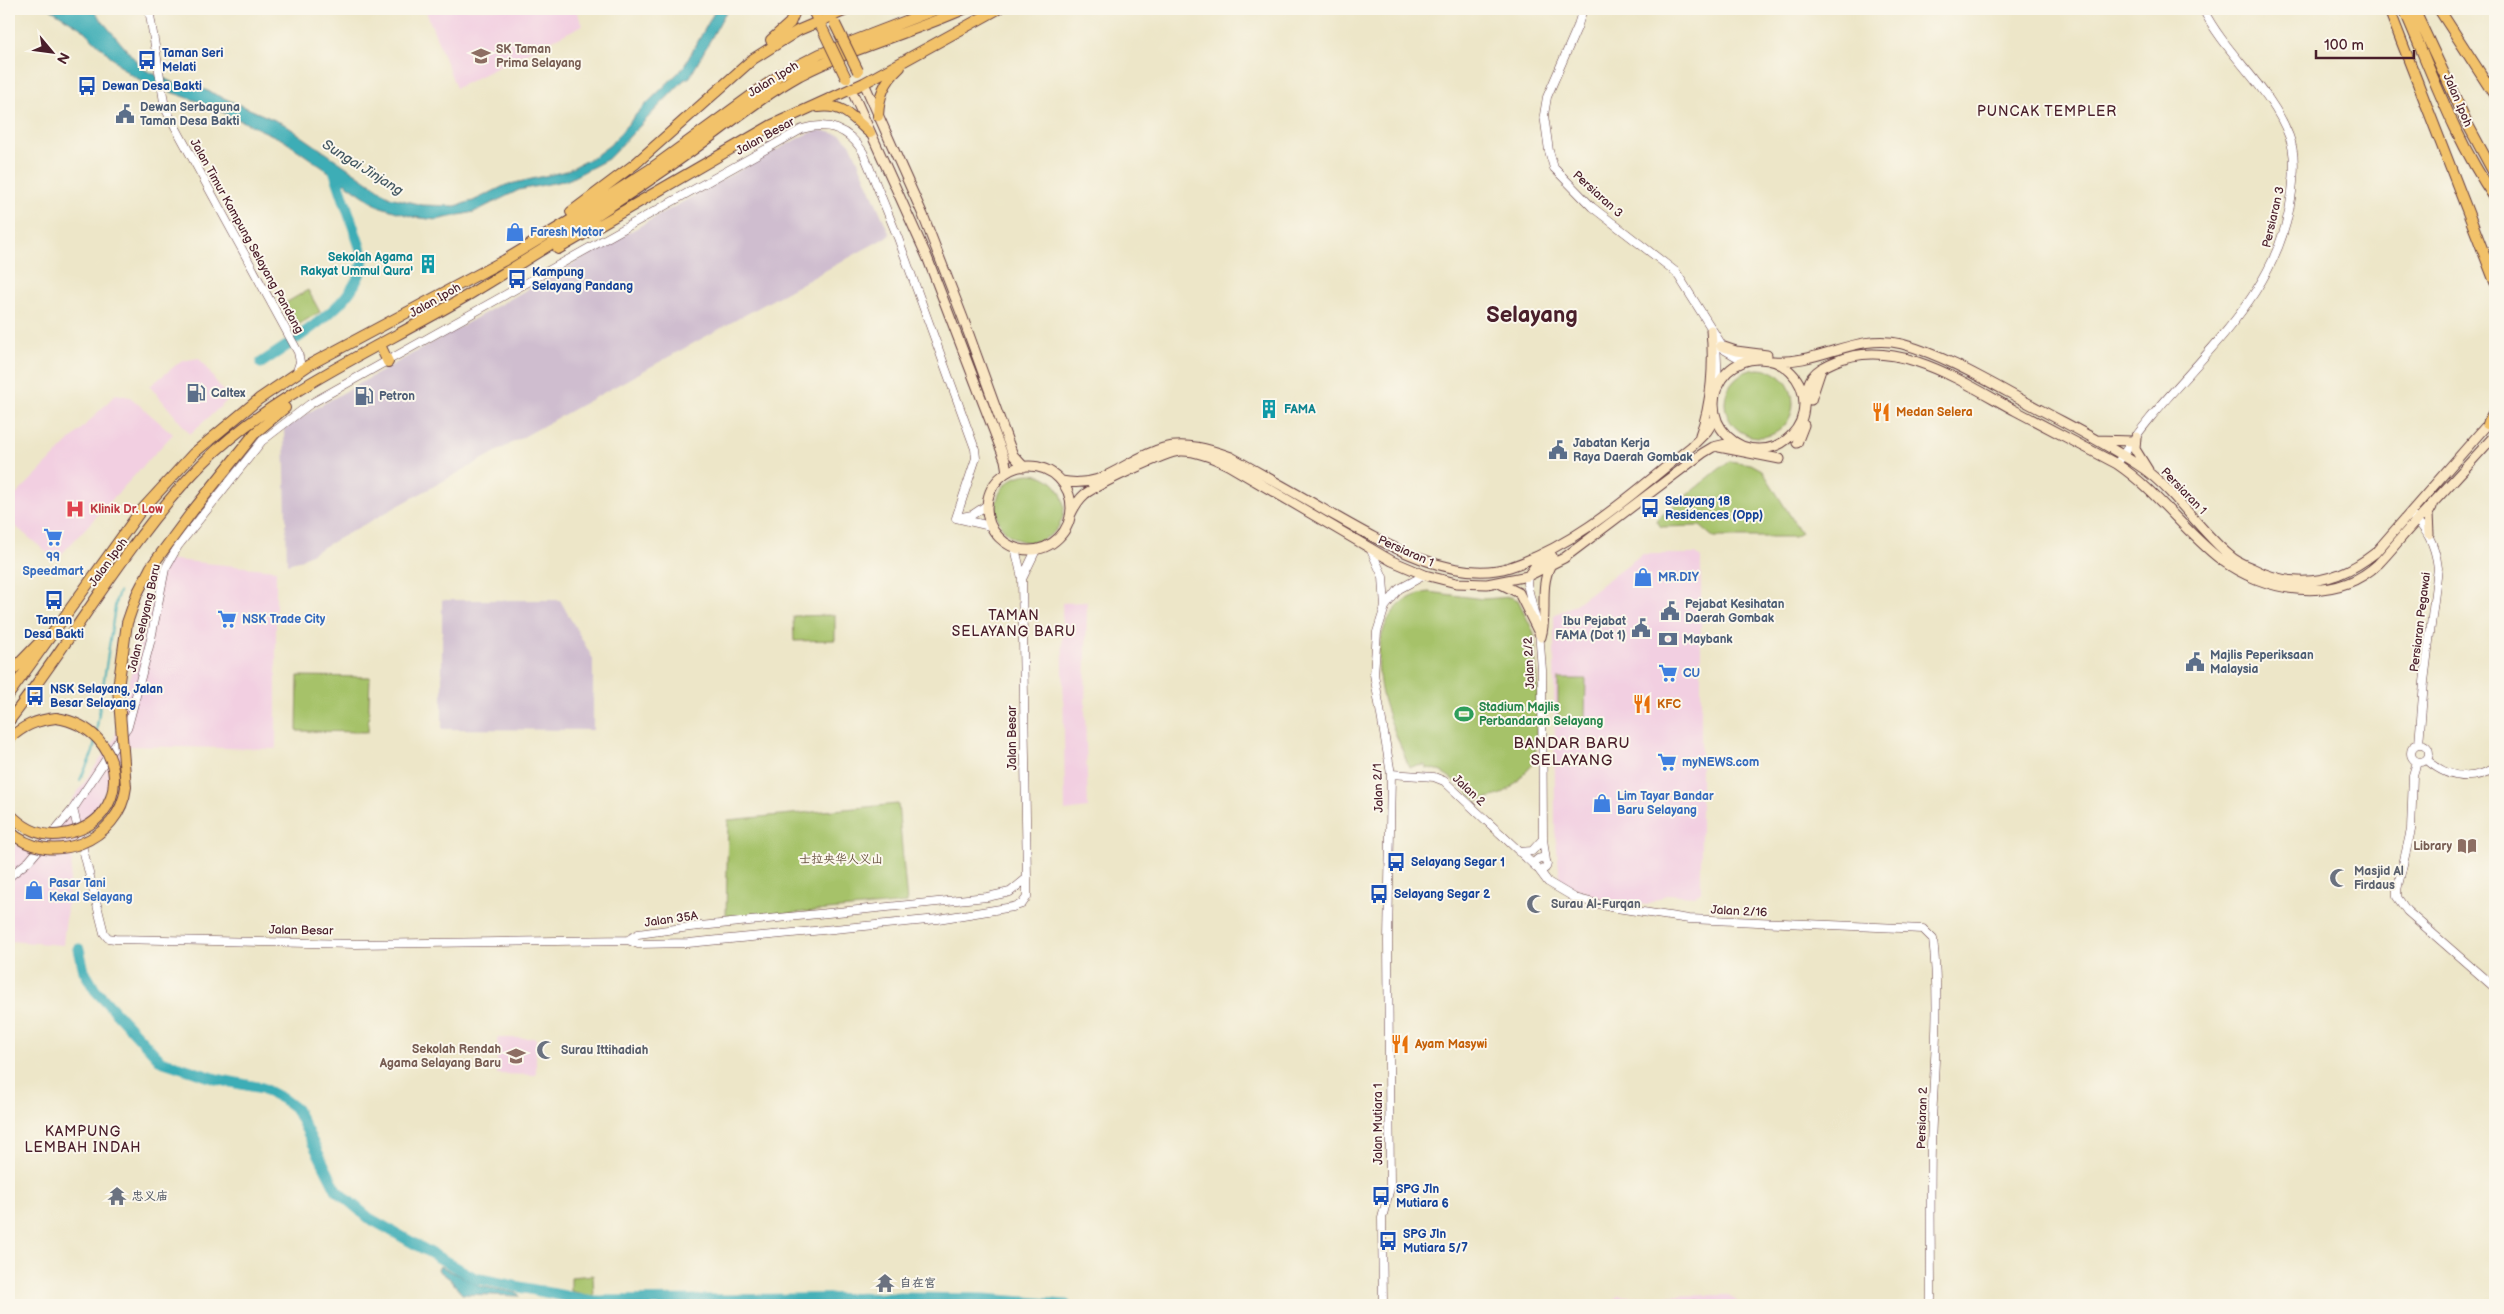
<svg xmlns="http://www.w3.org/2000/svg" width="2504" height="1314" viewBox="0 0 2504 1314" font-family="'Balsamiq Sans','LXGW WenKai TC',sans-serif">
<rect width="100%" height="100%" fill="#fbf7ec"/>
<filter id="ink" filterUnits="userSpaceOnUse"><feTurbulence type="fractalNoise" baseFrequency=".02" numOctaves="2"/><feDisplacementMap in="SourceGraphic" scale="10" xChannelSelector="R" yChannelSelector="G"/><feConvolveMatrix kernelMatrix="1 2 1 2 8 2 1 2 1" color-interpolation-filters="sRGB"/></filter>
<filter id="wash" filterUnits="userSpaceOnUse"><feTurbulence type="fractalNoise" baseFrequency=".0096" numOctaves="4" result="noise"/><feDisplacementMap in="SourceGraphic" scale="20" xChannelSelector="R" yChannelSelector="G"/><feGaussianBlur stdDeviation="1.12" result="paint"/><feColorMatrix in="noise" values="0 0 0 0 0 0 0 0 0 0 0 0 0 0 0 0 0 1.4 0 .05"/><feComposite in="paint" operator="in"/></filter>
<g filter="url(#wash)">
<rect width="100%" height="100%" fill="#ede6c8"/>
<path fill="#f2cfe1" d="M425,9H575L583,25L456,88Z
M199,358L229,399L190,434L150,386L181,361Z
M116,394L130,397L173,434L56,560L9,521V502Z
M1642,554H1696L1701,558V893L1695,896L1667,894L1647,905L1598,898L1560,881L1555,829L1554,615L1574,605Z
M165,559L276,570V749L129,746L73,851L63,945L9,941V841L28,851L59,819L114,739L154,586Z
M1087,602L1085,711L1088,808L1065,811L1062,603Z
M497,1038H536V1075L497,1074Z
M1726,1295L1736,1300L1738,1305H1609L1618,1296Z"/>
<path fill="#cfbdcf" d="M820,130L841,135L851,145L890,235L298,561L287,564L284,429L316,408L727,177L804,135Z
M442,600H560L593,659V730L442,729Z"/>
<path fill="#a6c269" stroke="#78704a" d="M308,290L320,312L294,327L282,305Z
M1725 403a34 34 0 1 1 68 0a34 34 0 1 1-68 0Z
M1729,461L1751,464L1762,470L1801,533L1794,537H1713L1700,526L1661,527L1656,520Z
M996 508a34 34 0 1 1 68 0a34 34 0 1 1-68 0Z
M1429,592L1483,599L1511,597L1518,600L1534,633L1538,696L1535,762L1511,788L1499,795L1477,801C1463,789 1446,769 1427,768L1425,765L1409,767C1400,743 1388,719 1382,694C1373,654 1379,599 1429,592Z
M835,615V640L794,641L793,616Z
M298,676L370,677L368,732L297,731Z
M1558,679H1586L1585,720H1558Z
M898,804L907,903L726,919L728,820Z
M593,1275L594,1297L571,1291V1277Z
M1622,1300L1700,1302V1305H1616Z"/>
<path fill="#3cadb6" stroke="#436670" d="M50,9H92L143,69L176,84L203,89L284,124L390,197L422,205L455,206L473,201L506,185L566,171L595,156L610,145L639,111L683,68L716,9H729L724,15L690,77L684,80L608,159L568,180L519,190L474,212L436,220L413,217L378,206L283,140L200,102L147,84L128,73L82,29Z
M440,1266L480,1286L517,1293L520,1296L462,1294L450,1279L438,1270Z"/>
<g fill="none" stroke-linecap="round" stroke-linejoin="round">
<path stroke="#3cadb6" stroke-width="2" d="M96,733L116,600L119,592
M80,780L93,752L95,741"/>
<path stroke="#3cadb6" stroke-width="11" d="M297,338C324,319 363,291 363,256L333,167
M261,363L288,345
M79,949L84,971L95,990L161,1061L216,1079L262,1088L283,1099L296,1109L337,1191L369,1218L475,1278L590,1301H599
M901,1298L984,1299L1066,1305
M602,1301L899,1298"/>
</g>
</g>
<g filter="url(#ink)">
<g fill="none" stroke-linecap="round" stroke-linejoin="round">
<g stroke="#623d43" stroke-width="9">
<path id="tertiary" d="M149,9L165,108L298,352L300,362L296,374
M1583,9L1577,28L1547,97L1544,115L1549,151L1554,168L1592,207L1676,272L1725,350L1737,357L1752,359
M1716,340L1718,387
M2117,464C2174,371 2279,310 2292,192C2294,174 2296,154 2289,136C2271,88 2226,55 2203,9
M2409,513C2427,529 2435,543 2438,568L2424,682L2419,744
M962,517L972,515L987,505
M956,518L990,526
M1370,548L1383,577L1385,607L1377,632L1374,674L1391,774L1388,941L1390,1188L1382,1218L1383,1305
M1528,576L1527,584L1536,620
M1023,577L1036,550
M1385,607L1399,589L1425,575
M1539,631L1542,670L1543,839L1546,861
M2411 753a9 9 0 1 1 18 0a9 9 0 1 1-18 0Z
M2427,760C2448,778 2470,782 2495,768
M2417,762L2413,775L2411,830L2397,890V897L2407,911L2495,988
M1391,774L1434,777L1444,781L1536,867
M73,809L104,933L108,938L115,939L356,944L628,940L638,944L688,943L938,919L1013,907L1022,904L1027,897V878L1022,578L1015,548
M1519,852L1532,851L1543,839
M1535 864a6 6 0 1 1 12 0a6 6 0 1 1-12 0Z
M1539,870L1548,882L1575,898L1610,907L1689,919L1923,929L1933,939C1941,1009 1933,1077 1931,1147C1930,1197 1931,1248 1931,1298L1929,1305
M9,877L29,861L73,809L128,726L151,639L165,569L178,546L262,441L310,404L802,129C828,121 849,129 863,152L898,238L975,449L976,458L956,518
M628,940L638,934L690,927L987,897L1010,892L1027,878"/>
</g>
<g stroke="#623d43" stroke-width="11">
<path id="secondary" d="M864,83L923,215L963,318L1007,439L1013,455L1024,467
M851,89L927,257L1005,460L1007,472
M1721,346L1736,351L1767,355
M1714 404a45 45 0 1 1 90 0a45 45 0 1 1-90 0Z
M1773,361C1818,365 1857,332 1902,344C1950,357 1995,386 2039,409C2074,428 2111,446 2144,469C2177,493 2198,529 2229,555C2235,561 2244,565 2252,568C2296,591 2337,583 2375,553L2492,419
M1811,400L1821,370
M1804,406C1806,396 1806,385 1812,377C1818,369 1825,366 1834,362C1895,335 1964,383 2016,411C2050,429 2083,446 2117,464C2157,491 2183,530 2220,559C2264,592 2334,605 2378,564C2392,550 2404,533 2418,519C2444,491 2470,463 2495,435
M1700,435C1712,403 1714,363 1711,330
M2136,437L2135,449L2148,470
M2097,440L2133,441
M1797,443L1804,425
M1719,447L1780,459
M987 508a42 42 0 1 1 84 0a42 42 0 1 1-84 0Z
M1061,481C1105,490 1124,459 1163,448C1186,442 1209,449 1231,457C1261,474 1292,491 1323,509C1373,537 1450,586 1510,567C1580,544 1636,490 1692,446L1707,431L1716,417
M1070,516C1074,507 1078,500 1085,494C1097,485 1166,452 1180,451C1196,450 1214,458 1228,465L1392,561L1425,575L1456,583L1487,584L1528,576L1564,558L1703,453L1713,447L1735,442
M2429,534L2428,514L2432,507
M1528,576L1536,565L1552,556
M1499,583L1519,593L1541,637
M1541,637C1548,614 1539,588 1550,566"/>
</g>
<g stroke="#623d43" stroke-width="12">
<path id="primary" d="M812,9L822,28"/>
</g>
<g stroke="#623d43" stroke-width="12">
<path id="trunk" d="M2389,9L2495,282
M2404,9C2432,73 2455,140 2495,198
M2414,9L2467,123L2495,175
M2439,9L2495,96
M771,40L790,23L796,9
M818,107C843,103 853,118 870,133
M878,116C879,95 884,82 900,67
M571,212L635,164L753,59L799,30L849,9
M558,249L772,125L864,83L998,9
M380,345L388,362
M2487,424L2495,410
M191,513L255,433L285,408
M9,674L38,644
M9,694L139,513L194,453L259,399L309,365L505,260L581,214L649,170L781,74L820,54L937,9
M9,721C75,637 127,540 203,463C275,391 383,346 470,294C541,251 612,207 680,159C720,131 757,99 800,75C852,48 910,33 964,9
M9,739C23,726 36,720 56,718"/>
</g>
<use href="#tertiary" stroke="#fff" stroke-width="8"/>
<use href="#secondary" stroke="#fae7c3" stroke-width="9"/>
<use href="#primary" stroke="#f2c26a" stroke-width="10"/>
<use href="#trunk" stroke="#f2c26a" stroke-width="10"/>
<g stroke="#623d43" stroke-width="12" stroke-linecap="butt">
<path id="primary-bridge" d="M835,24L858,71
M823,30L846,78"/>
</g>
<g stroke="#623d43" stroke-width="12" stroke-linecap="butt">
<path id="trunk-bridge" d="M9,813C23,828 42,838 63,834C135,823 129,729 56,718
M9,831C50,869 120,841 126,787L118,688L127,623L137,594L151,567L191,513"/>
</g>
<use href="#primary-bridge" stroke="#f2c26a" stroke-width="10"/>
<use href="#trunk-bridge" stroke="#f2c26a" stroke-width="10"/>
</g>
</g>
<defs>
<g id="school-bare" transform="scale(1.5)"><path d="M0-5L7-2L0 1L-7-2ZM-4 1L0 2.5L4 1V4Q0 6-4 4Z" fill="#8d6e63" stroke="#fbf7ec" stroke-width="2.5" paint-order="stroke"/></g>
<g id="bus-bare" transform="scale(1.5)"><path d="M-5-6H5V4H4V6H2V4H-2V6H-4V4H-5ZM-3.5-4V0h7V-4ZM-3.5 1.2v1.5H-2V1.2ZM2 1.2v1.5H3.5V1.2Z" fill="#1a4fb4" stroke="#fbf7ec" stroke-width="2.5" paint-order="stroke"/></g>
<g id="civic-bare" transform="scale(1.5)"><path d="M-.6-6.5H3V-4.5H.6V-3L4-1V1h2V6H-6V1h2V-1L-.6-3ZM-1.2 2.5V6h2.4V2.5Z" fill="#5c6f8a" stroke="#fbf7ec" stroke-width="2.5" paint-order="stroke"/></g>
<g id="shop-bare" transform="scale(1.5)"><path d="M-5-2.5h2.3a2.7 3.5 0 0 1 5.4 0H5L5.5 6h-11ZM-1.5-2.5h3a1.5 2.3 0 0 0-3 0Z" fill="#3f7fe0" stroke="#fbf7ec" stroke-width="2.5" paint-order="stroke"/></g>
<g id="building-bare" transform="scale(1.5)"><path d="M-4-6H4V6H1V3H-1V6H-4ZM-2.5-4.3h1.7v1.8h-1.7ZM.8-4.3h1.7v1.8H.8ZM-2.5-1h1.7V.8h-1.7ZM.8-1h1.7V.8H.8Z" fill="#0f9aa8" stroke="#fbf7ec" stroke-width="2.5" paint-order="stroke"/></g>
<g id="fuel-bare" transform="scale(1.5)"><path d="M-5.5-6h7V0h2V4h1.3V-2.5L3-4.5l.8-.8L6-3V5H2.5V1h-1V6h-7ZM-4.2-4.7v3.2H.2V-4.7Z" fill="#5c6f8a" stroke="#fbf7ec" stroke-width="2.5" paint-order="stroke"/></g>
<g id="restaurant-bare" transform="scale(1.5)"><path d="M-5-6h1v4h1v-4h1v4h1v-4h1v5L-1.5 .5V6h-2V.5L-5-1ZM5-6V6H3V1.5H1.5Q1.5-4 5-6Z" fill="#e8710a" stroke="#fbf7ec" stroke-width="2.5" paint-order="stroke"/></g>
<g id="hospital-bare" transform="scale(1.5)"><path d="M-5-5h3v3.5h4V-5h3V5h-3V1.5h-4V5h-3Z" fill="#e0444e" stroke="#fbf7ec" stroke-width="2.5" paint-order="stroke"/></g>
<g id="supermarket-bare" transform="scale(1.5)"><path d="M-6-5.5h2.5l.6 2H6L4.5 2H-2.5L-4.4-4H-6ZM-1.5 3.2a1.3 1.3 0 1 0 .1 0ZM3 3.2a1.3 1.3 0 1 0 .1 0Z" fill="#3f7fe0" stroke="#fbf7ec" stroke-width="2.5" paint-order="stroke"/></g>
<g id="bank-bare" transform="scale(1.5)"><path d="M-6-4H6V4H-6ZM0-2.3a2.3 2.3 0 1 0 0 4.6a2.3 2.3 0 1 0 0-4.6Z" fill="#5c6f8a" stroke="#fbf7ec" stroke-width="2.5" paint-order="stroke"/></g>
<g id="stadium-bare" transform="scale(1.5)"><path d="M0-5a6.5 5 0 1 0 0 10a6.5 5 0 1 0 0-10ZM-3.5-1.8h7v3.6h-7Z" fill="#2e9e5b" stroke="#fbf7ec" stroke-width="2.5" paint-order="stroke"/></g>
<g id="library-bare" transform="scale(1.5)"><path d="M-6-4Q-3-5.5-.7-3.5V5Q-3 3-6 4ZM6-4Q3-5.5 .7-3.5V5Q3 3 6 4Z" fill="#8d6e63" stroke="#fbf7ec" stroke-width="2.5" paint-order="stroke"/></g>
<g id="mosque-bare" transform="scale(1.5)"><path d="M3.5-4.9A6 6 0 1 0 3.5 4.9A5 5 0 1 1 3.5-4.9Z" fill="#6b7280" stroke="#fbf7ec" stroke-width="2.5" paint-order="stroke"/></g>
<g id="temple-bare" transform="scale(1.5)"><path d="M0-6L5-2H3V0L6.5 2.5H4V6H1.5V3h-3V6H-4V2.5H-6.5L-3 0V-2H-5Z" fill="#6b7280" stroke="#fbf7ec" stroke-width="2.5" paint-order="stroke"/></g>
</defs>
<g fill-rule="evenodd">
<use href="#school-bare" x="481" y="56"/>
<use href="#bus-bare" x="147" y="60"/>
<use href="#bus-bare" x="87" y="86"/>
<use href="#civic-bare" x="125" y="114"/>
<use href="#shop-bare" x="515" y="232"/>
<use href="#building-bare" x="428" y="264"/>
<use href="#bus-bare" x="517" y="279"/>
<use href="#fuel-bare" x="196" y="393"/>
<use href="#fuel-bare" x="364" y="396"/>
<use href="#building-bare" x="1269" y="409"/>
<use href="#restaurant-bare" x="1881" y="412"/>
<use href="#civic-bare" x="1558" y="450"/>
<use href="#bus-bare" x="1650" y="508"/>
<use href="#hospital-bare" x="75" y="509"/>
<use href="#supermarket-bare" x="53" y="537"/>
<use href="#shop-bare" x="1643" y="577"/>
<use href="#bus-bare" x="54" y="600"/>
<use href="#civic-bare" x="1670" y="611"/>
<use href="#supermarket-bare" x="227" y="619"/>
<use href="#civic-bare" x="1641" y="628"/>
<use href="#bank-bare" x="1668" y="639"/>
<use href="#civic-bare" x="2195" y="662"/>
<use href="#supermarket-bare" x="1668" y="673"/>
<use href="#bus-bare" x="35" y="696"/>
<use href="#restaurant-bare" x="1642" y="704"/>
<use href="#stadium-bare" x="1464" y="714"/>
<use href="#supermarket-bare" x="1667" y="762"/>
<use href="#shop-bare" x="1602" y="803"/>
<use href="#library-bare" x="2467" y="846"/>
<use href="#bus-bare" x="1396" y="862"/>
<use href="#mosque-bare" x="2339" y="878"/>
<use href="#shop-bare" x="34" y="890"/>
<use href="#bus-bare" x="1379" y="894"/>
<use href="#mosque-bare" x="1536" y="904"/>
<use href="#restaurant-bare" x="1400" y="1044"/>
<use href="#mosque-bare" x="546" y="1050"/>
<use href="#school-bare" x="516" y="1056"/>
<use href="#temple-bare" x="117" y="1196"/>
<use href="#bus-bare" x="1381" y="1196"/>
<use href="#bus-bare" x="1388" y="1241"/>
<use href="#temple-bare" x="885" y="1283"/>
</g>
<g text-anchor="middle" stroke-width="4" stroke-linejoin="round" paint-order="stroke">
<g font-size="12" font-weight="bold" fill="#785e54" stroke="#fbf7ec" text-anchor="end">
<text x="496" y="53" text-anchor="start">SK Taman<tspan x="496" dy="14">Prima Selayang</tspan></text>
<text x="2452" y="850">Library</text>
<text x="501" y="1053">Sekolah Rendah<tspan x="501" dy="14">Agama Selayang Baru</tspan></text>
</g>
<g font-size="12" font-weight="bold" fill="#164399" stroke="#fbf7ec" text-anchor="start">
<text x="162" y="57">Taman Seri<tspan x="162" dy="14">Melati</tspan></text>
<text x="102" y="90">Dewan Desa Bakti</text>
<text x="532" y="276">Kampung<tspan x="532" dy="14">Selayang Pandang</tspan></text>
<text x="1665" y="505">Selayang 18<tspan x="1665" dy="14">Residences (Opp)</tspan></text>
<text x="54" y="624" text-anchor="middle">Taman<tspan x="54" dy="14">Desa Bakti</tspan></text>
<text x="50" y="693">NSK Selayang, Jalan<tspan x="50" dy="14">Besar Selayang</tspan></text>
<text x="1411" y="866">Selayang Segar 1</text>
<text x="1394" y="898">Selayang Segar 2</text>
<text x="1396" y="1193">SPG Jln<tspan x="1396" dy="14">Mutiara 6</tspan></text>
<text x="1403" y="1238">SPG Jln<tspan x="1403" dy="14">Mutiara 5/7</tspan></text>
</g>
<g font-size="12" fill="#4a1f2b" stroke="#fbf7ec">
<text transform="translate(773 79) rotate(-32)" y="4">Jalan Ipoh</text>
<text transform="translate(2458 100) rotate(67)" y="4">Jalan Ipoh</text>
<text transform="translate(765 136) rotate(-29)" y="4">Jalan Besar</text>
<text transform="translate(1598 194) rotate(42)" y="4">Persiaran 3</text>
<text transform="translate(2273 217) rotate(-77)" y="4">Persiaran 3</text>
<text transform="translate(247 236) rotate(61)" y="4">Jalan Timur Kampung Selayang Pandang</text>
<text transform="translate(435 300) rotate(-30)" y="4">Jalan Ipoh</text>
<text transform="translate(2184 491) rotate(46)" y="4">Persiaran 1</text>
<text transform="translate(1406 551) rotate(24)" y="4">Persiaran 1</text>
<text transform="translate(108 562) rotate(-54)" y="4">Jalan Ipoh</text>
<text transform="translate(144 618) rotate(-77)" y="4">Jalan Selayang Baru</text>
<text transform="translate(2420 622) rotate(-83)" y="4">Persiaran Pegawai</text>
<text transform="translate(1529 663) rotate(-93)" y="4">Jalan 2/2</text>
<text transform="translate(1012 738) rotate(-90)" y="4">Jalan Besar</text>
<text transform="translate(1378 788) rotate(-92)" y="4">Jalan 2/1</text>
<text transform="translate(1469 790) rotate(43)" y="4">Jalan 2</text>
<text transform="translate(1739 911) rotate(3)" y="4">Jalan 2/16</text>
<text transform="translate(671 919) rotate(-8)" y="4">Jalan 35A</text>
<text transform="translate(301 930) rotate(1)" y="4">Jalan Besar</text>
<text transform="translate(1922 1118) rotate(-88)" y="4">Persiaran 2</text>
<text transform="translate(1378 1124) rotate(-90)" y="4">Jalan Mutiara 1</text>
</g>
<g font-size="12" font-weight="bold" fill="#4e5e75" stroke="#fbf7ec" text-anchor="start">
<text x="140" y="111">Dewan Serbaguna<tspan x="140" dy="14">Taman Desa Bakti</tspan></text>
<text x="211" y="397">Caltex</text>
<text x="379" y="400">Petron</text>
<text x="1573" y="447">Jabatan Kerja<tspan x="1573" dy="14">Raya Daerah Gombak</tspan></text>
<text x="1685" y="608">Pejabat Kesihatan<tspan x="1685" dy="14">Daerah Gombak</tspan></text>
<text x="1626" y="625" text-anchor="end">Ibu Pejabat<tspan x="1626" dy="14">FAMA (Dot 1)</tspan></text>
<text x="1683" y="643">Maybank</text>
<text x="2210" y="659">Majlis Peperiksaan<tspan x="2210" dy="14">Malaysia</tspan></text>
</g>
<g font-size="12" font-weight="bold" fill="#366cbe" stroke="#fbf7ec" text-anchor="start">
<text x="530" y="236">Faresh Motor</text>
<text x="53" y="561" text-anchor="middle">99<tspan x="53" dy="14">Speedmart</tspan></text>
<text x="1658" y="581">MR.DIY</text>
<text x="242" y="623">NSK Trade City</text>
<text x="1683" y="677">CU</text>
<text x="1682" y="766">myNEWS.com</text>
<text x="1617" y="800">Lim Tayar Bandar<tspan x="1617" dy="14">Baru Selayang</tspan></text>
<text x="49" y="887">Pasar Tani<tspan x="49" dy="14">Kekal Selayang</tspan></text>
</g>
<g font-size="12" font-weight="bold" fill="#0d838f" stroke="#fbf7ec" text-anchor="end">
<text x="413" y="261">Sekolah Agama<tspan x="413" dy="14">Rakyat Ummul Qura'</tspan></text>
<text x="1284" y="413" text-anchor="start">FAMA</text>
</g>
<g font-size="12" font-weight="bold" fill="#c56008" stroke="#fbf7ec" text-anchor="start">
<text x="1896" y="416">Medan Selera</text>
<text x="1657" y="708">KFC</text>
<text x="1415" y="1048">Ayam Masywi</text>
</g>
<g font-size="12" font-weight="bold" fill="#be3a42" stroke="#fbf7ec" text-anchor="start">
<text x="90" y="513">Klinik Dr. Low</text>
</g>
<g font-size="12" font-weight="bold" fill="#27864d" stroke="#fbf7ec" text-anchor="start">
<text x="1479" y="711">Stadium Majlis<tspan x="1479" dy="14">Perbandaran Selayang</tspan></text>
</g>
<g font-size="12" fill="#66503e" stroke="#fbf7ec">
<text x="841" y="863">士拉央华人义山</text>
</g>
<g font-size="12" font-weight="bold" fill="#5b616d" stroke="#fbf7ec" text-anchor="start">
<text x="2354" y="875">Masjid Al<tspan x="2354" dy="14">Firdaus</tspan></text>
<text x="1551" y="908">Surau Al-Furqan</text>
<text x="561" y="1054">Surau Ittihadiah</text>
<text x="132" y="1200">忠义庙</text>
<text x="900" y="1287">自在宫</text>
</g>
<g font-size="14" letter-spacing="1" fill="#4a1f2b" stroke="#fbf7ec">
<text x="2047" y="116">PUNCAK TEMPLER</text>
<text x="1014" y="620">TAMAN<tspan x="1014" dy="16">SELAYANG BARU</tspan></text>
<text x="83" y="1136">KAMPUNG<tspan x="83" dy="16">LEMBAH INDAH</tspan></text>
</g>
<g font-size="14" font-style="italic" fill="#445863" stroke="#fbf7ec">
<text transform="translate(363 167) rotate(32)" y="5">Sungai Jinjang</text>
</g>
<g font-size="15" letter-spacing="1" fill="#4a1f2b" stroke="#fbf7ec">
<text x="1572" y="748">BANDAR BARU<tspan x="1572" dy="17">SELAYANG</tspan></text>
</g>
<g font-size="22" font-weight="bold" fill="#4a1f2b" stroke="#fbf7ec">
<text x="1532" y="322">Selayang</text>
</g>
</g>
<rect width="2504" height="1314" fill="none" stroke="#fbf7ec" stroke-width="30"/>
<g transform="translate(52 52) rotate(119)" stroke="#fbf7ec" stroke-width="4" paint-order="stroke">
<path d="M0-4L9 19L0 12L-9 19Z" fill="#4a1f2b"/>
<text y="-8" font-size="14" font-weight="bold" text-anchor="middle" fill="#4a1f2b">N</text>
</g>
<path d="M2316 50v8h98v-8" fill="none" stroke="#4a1f2b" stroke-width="2.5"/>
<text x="2324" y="50" font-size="15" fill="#4a1f2b" stroke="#fbf7ec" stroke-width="4" paint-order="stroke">100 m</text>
</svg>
